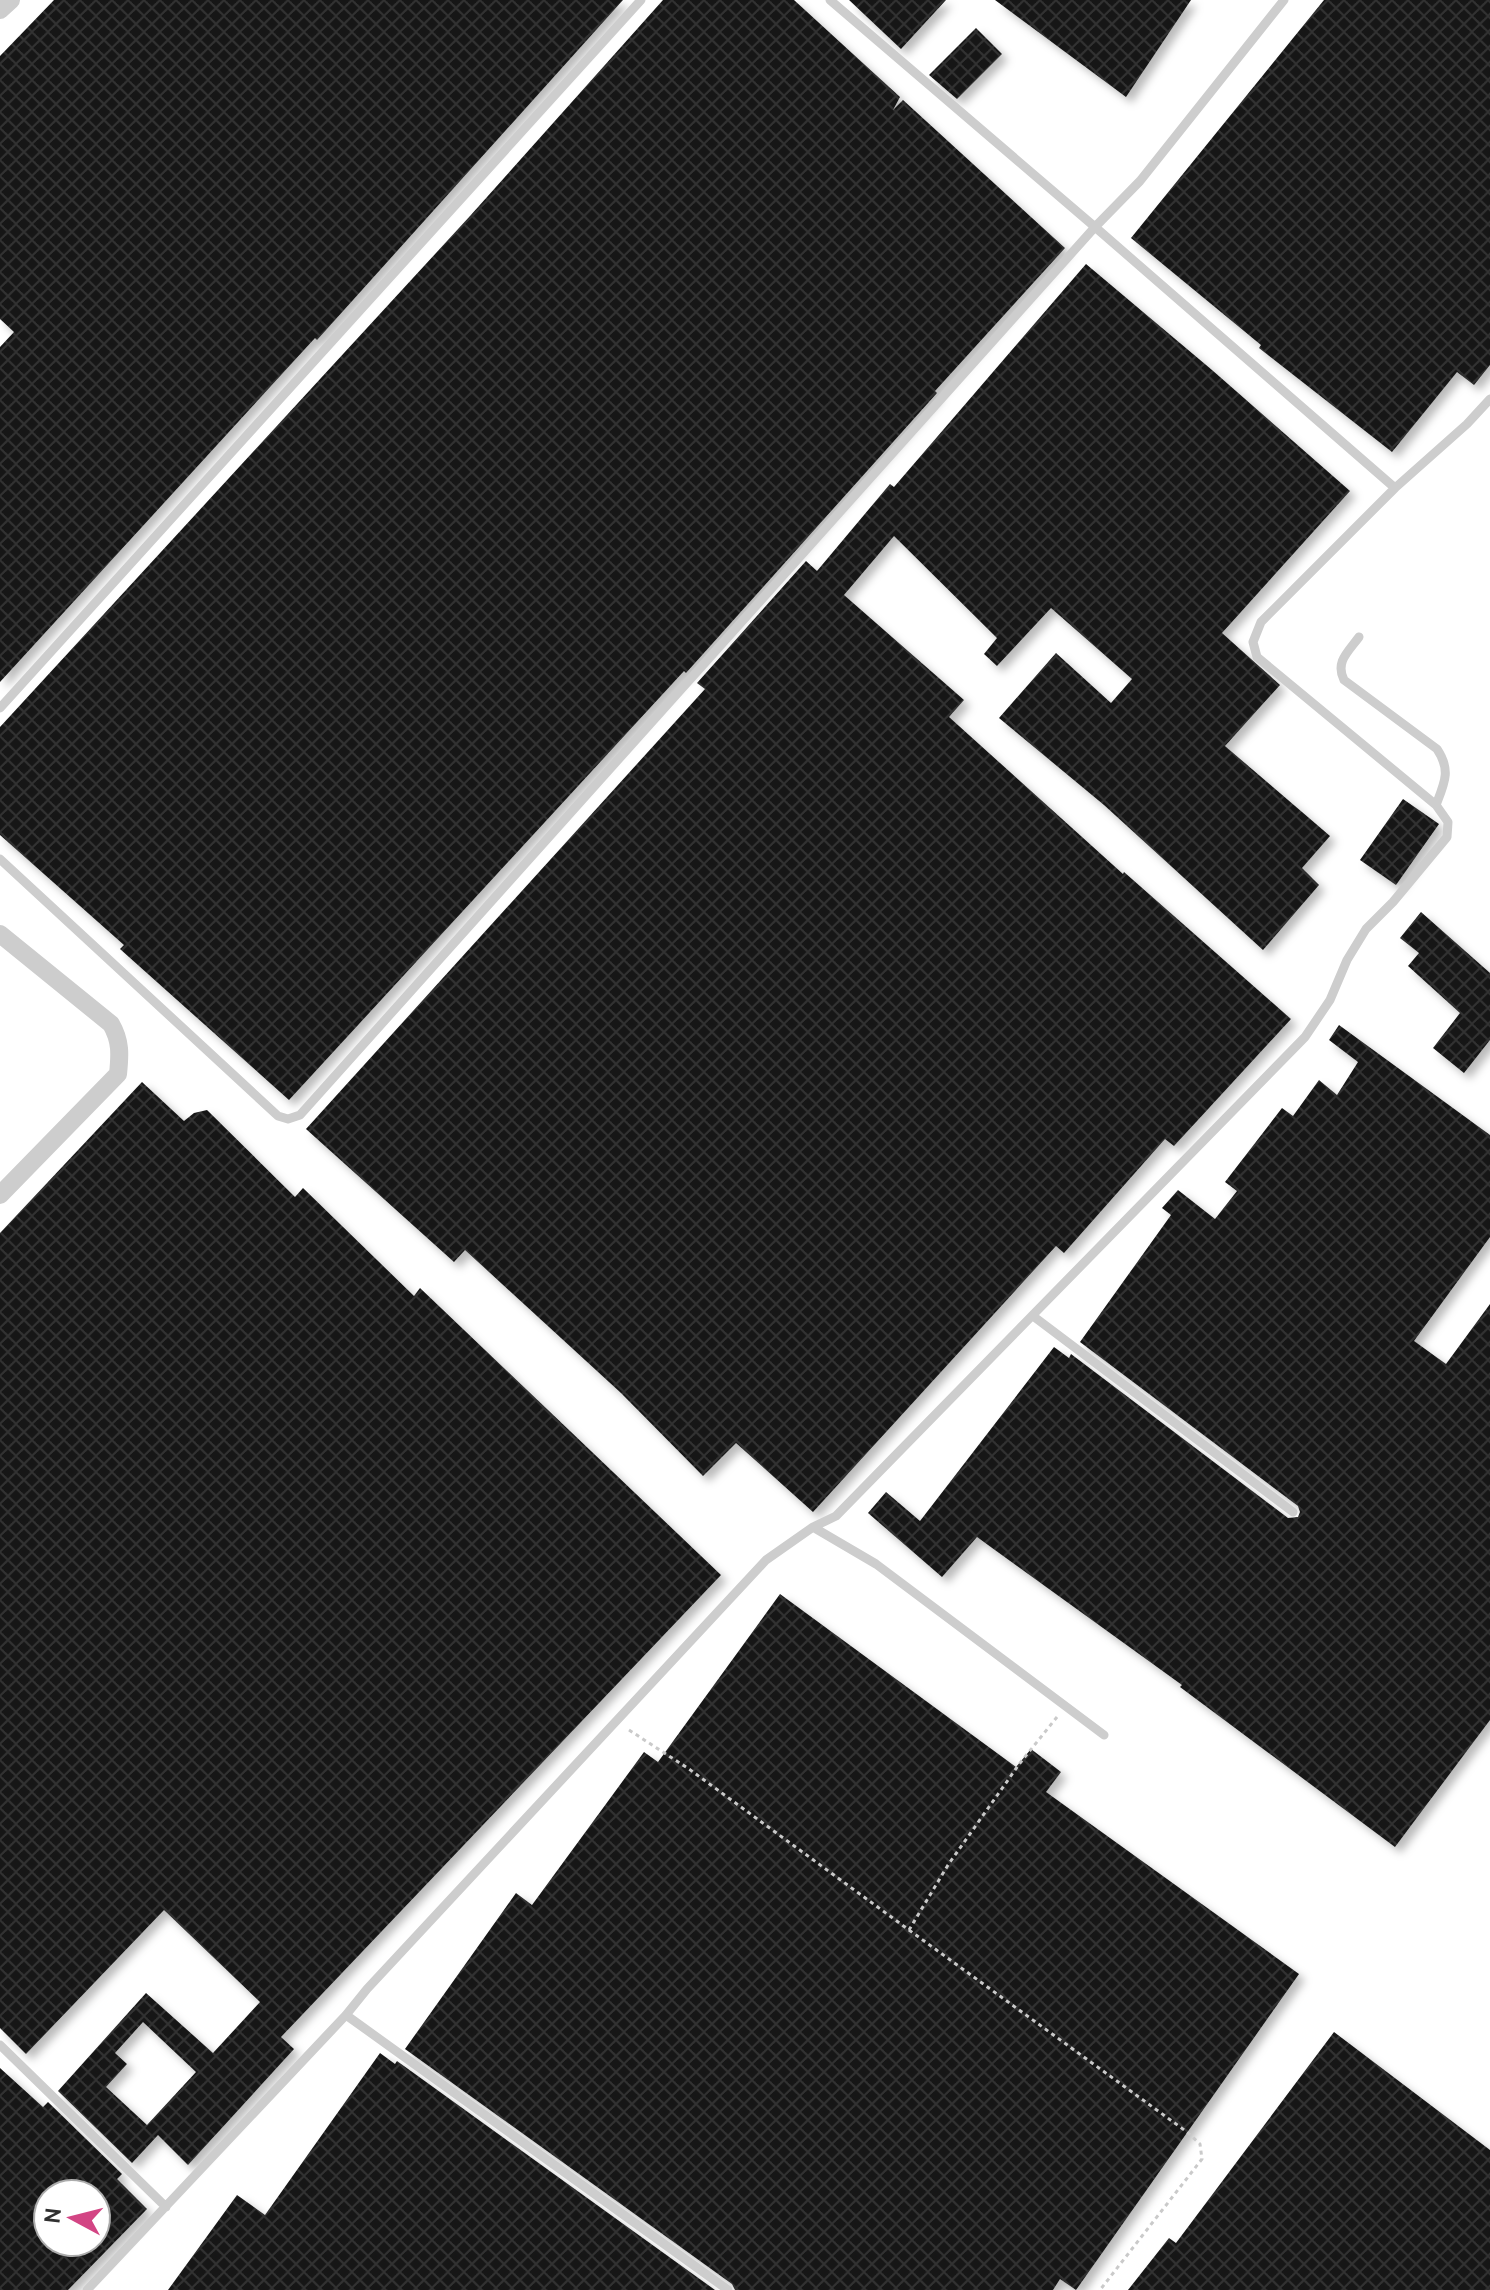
<svg xmlns="http://www.w3.org/2000/svg" width="1490" height="2290" viewBox="0 0 1490 2290" font-family="Cabin,sans-serif">
<defs>
<pattern id="building-cross-hatch" width="8" height="8" patternUnits="userSpaceOnUse" patternTransform="scale(2)"><rect width="8" height="8" fill="#171717"/><path d="M0 0l8 8M0 8l8-8" fill="none" stroke="#303030"/></pattern>
<filter id="shadow"><feDropShadow dx="6" dy="6" stdDeviation="4" flood-color="#0004"/></filter>
</defs>
<rect width="100%" height="100%" fill="#fff"/>
<path fill="url(#building-cross-hatch)" fill-rule="evenodd" filter="url(#shadow)" d="M54,0H623L317,340L315,338L0,682V347L14,332L0,319V56Z
M663,0H794L900,97L893,110L903,100L1065,248L935,391L937,393L686,673L684,671L289,1100L120,949L124,945L0,835V727L470,216Z
M849,0H946L901,49Z
M995,0H1191L1126,97Z
M1324,0H1490V365L1474,385L1457,372L1392,452L1259,348L1261,345L1131,238Z
M976,28L1002,54L957,99L929,75Z
M1086,264L1212,370L1350,491L1222,633L1280,685L1225,746L1330,836L1302,868L1319,885L1263,950L1104,805L999,718L1056,653L1111,703L1132,679L1051,608L997,666L984,654L997,638L894,536L844,595L964,700L949,717L1123,874L1124,872L1291,1019L1174,1146L1165,1139L1064,1253L1056,1246L813,1512L736,1443L703,1476L621,1393L465,1250L454,1262L306,1129L705,689L697,683L806,561L817,571L890,484L894,487Z
M1403,799L1439,824L1396,885L1360,860Z
M1421,912L1490,973V1040L1464,1073L1433,1048L1460,1013L1408,966L1419,953L1400,938Z
M1339,1025L1490,1135V1237L1414,1341L1446,1364L1490,1304V1720L1395,1847L1180,1687L1182,1685L977,1537L942,1577L868,1513L886,1492L920,1521L1054,1347L1069,1358L1071,1354L1288,1518L1298,1517L1300,1512L1298,1506L1080,1342L1171,1215L1162,1208L1178,1190L1215,1219L1237,1191L1225,1182L1282,1108L1293,1116L1319,1080L1337,1095L1358,1062L1329,1040Z
M142,1082L184,1121L194,1113L207,1110L295,1197L303,1188L414,1296L420,1288L721,1575L281,2037L294,2049L188,2165L158,2135L132,2163L58,2091L146,1993L213,2053L260,2002L164,1910L26,2054L0,2028V1233ZM143,2022L196,2072L147,2125L106,2087L127,2064L115,2053Z
M780,1594L1016,1767L1031,1749L1061,1772L1046,1792L1299,1974L1076,2290L1060,2279L1053,2290H735L732,2284L405,2049L516,1893L532,1905L644,1752L658,1762Z
M1334,2032L1490,2150V2290H1128L1169,2238L1176,2243Z
M380,2053L395,2064L397,2061L715,2290H168L237,2195L265,2215Z
M0,2068L43,2107L48,2102L122,2174L117,2179L147,2209L68,2290H0ZM48,2194H96V2242H48Z"/>
<g fill="none" stroke-linecap="round" stroke-linejoin="round">
<path stroke="#cacaca" stroke-width="3" stroke-dasharray="4 4" stroke-linecap="butt" d="M629,1730L689,1769L909,1930L948,1865L1020,1763L1057,1717
M909,1930L1187,2132L1200,2144L1202,2159L1100,2290"/>
<path stroke="#cdcdcd" stroke-width="9" d="M830,0L1095,227L1140,181L1284,0
M1359,637C1348,652 1335,662 1344,680L1437,749C1451,770 1445,782 1436,805
M0,708L641,0
M0,859L278,1116L288,1119L300,1115L1095,227L1395,488
M1033,1316L1293,1512
M813,1527L876,1564L1104,1735
M346,2015L728,2290
M0,2045L166,2207
M87,2290L346,2015L367,1989L766,1560L813,1527L836,1516L1305,1037L1330,1000L1347,960L1366,929L1393,902L1447,837L1448,822L1436,805L1257,657L1253,642L1261,622L1395,488L1467,424L1490,399"/>
<path stroke="#cdcdcd" stroke-width="18" d="M0,10L11,0
M0,934L111,1024C121,1041 120,1055 118,1074L0,1195"/>
</g>
<g transform="translate(72 2218) rotate(277)"><circle r="38" fill="#ffffff" stroke="#acacac" stroke-width="2"/>
<path d="M0-6L14 30L0 20L-14 30Z" fill="#d34584"/>
<text y="-12" font-size="22" font-weight="bold" text-anchor="middle" fill="#303030">N</text>
</g>
</svg>
